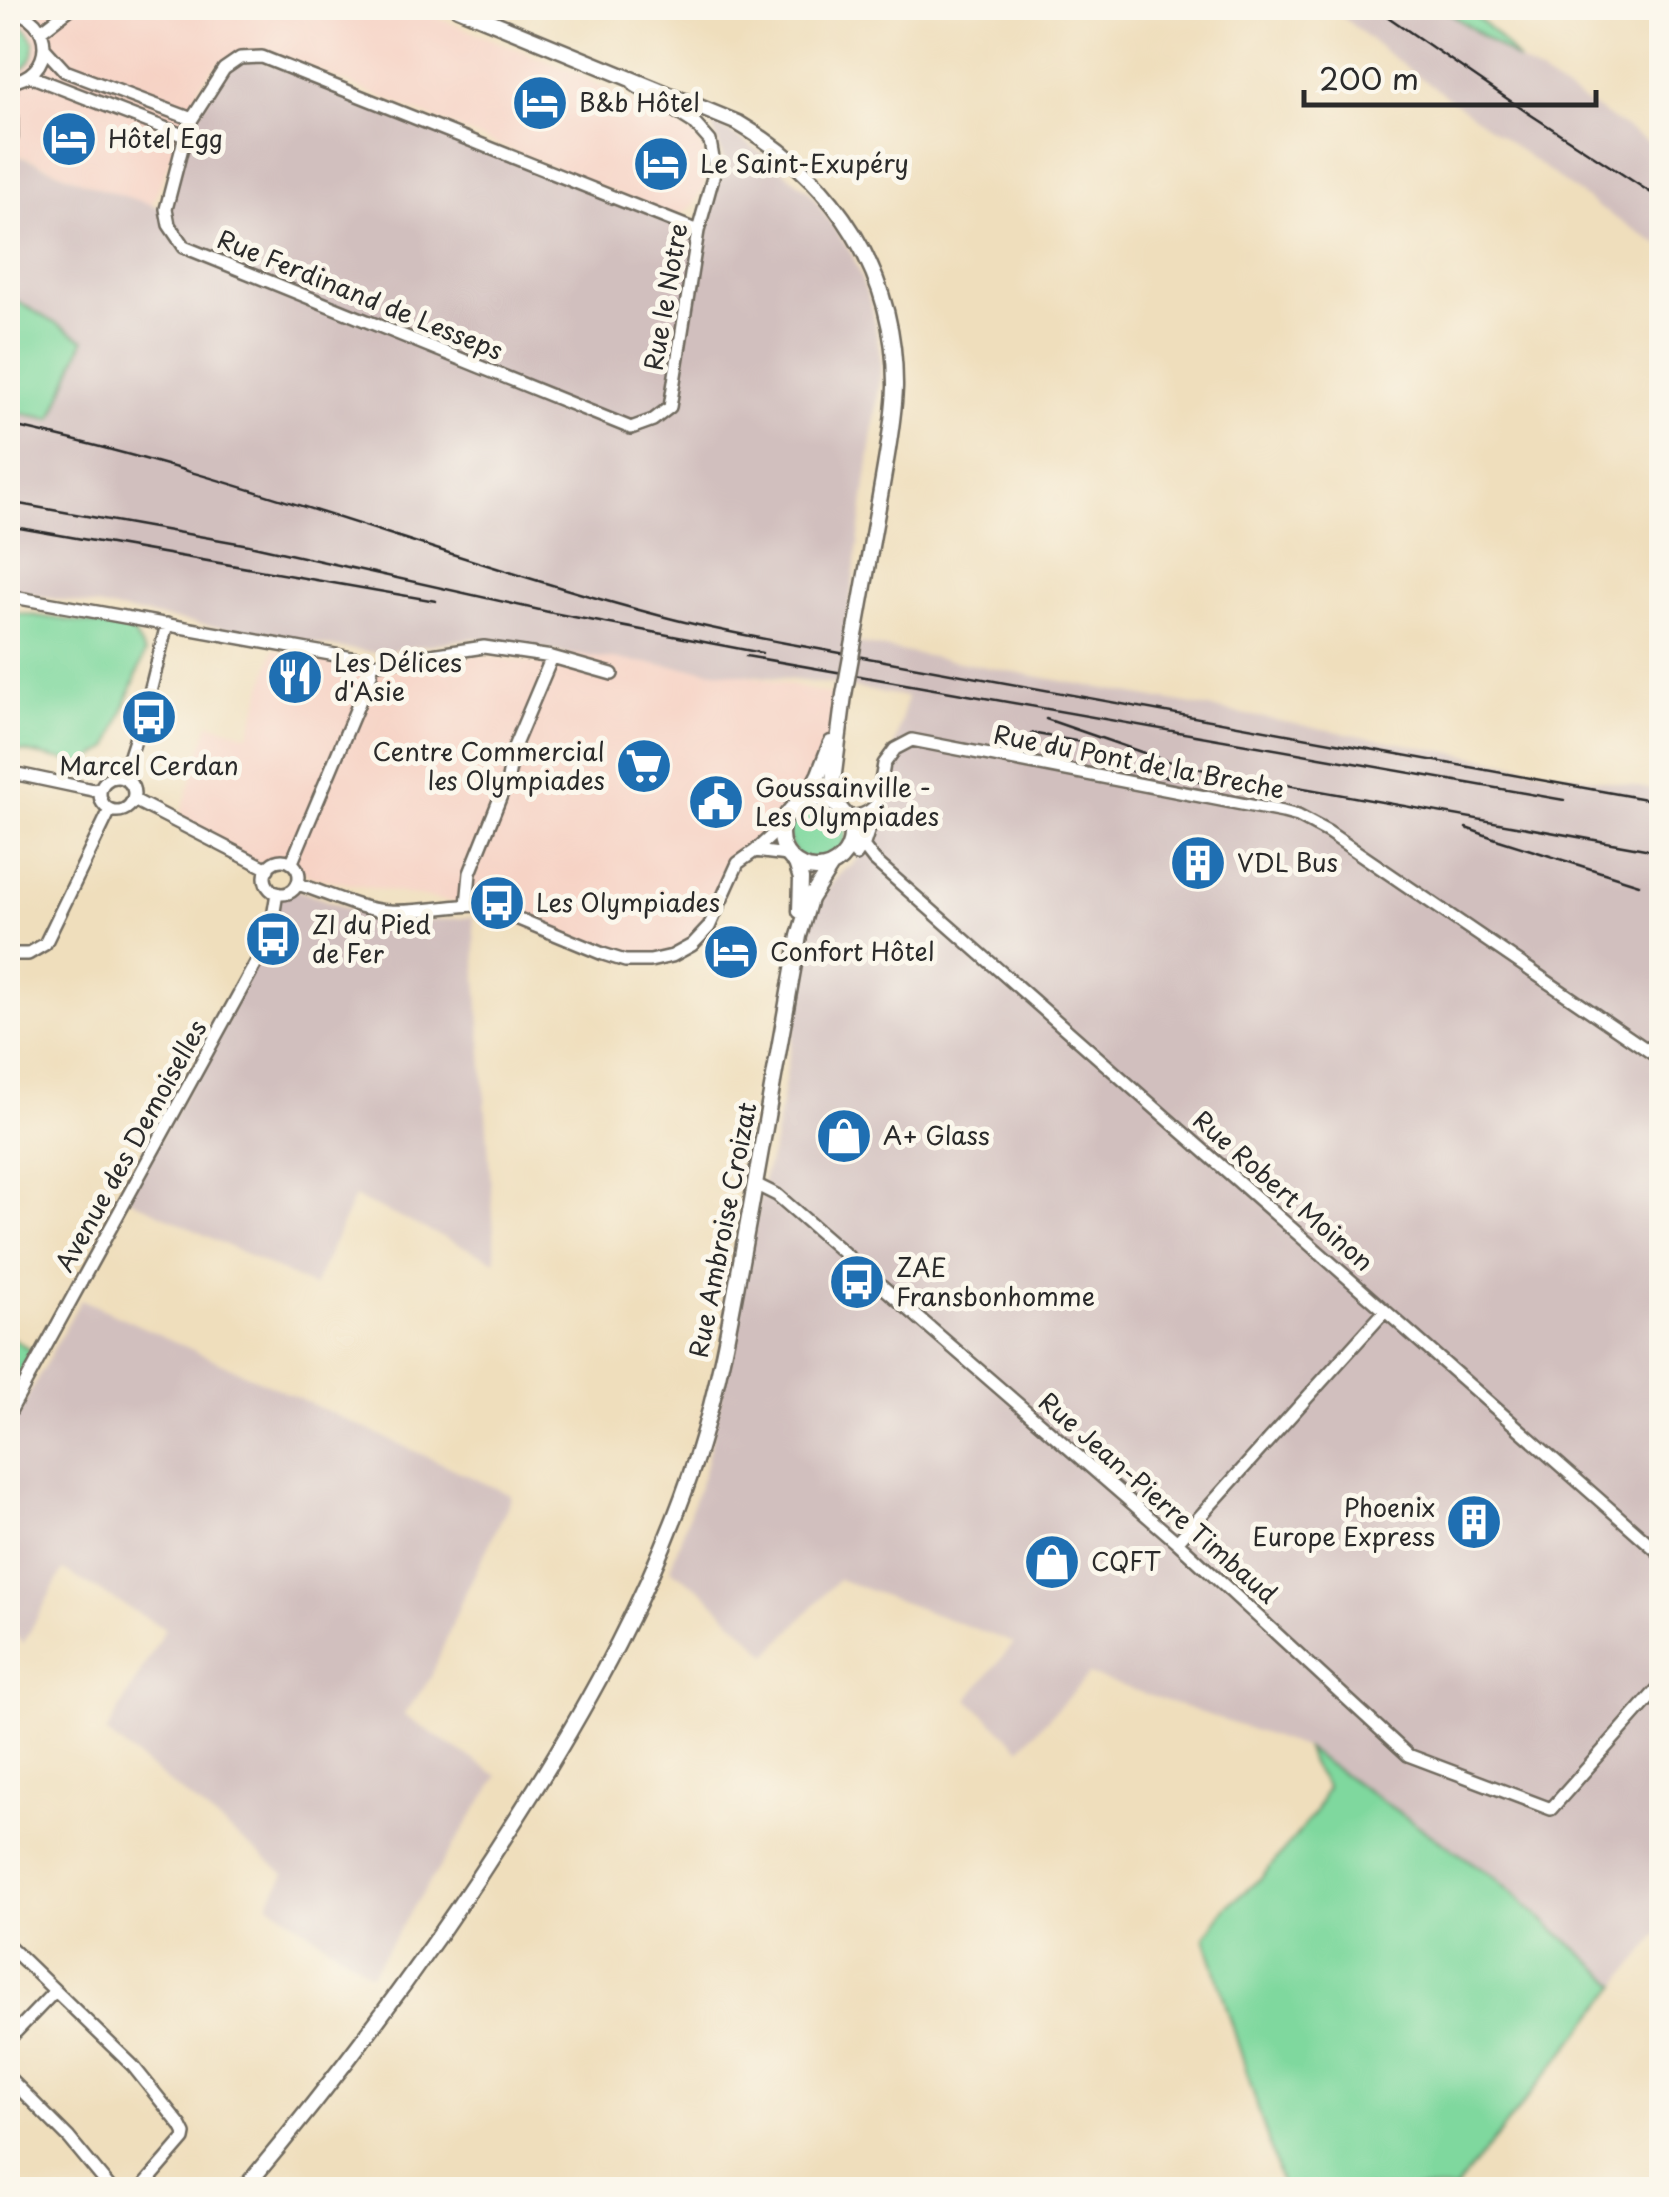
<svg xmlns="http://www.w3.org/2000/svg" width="1669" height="2197" viewBox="0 0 1669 2197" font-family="'Playpen Sans',sans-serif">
<rect width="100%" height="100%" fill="#fbf7ec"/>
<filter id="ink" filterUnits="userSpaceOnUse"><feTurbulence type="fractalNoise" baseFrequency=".01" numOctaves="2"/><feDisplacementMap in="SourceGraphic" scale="20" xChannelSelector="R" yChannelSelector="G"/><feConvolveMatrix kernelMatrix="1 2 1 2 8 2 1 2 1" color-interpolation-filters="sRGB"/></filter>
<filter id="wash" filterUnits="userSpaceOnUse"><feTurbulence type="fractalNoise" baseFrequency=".0048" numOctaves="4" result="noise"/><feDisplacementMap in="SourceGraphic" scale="40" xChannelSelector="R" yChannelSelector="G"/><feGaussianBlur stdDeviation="2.25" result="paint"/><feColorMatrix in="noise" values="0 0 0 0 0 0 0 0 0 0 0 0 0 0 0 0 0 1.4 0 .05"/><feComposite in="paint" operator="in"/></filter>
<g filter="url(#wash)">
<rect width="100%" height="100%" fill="#efdebc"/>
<path fill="#f6d2c4" d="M8,8H412L573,71L696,136L705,158L706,173L703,189L694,204L685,212L673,217L264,49L246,51L217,65L200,85L152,205L101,189L8,150Z
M274,649L380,671L477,655L562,667L568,654L738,673L844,698L825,761L805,801L786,815L782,826L738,863L709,927L672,956L625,961L467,905L310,877L287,860L276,861L268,869L178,823L209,723L249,735Z"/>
<path fill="#d1bfbe" d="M1331,8H1442L1519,61L1661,150V246L1599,208L1387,53Z
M253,57L698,230L726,166L710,120L763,154L810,192L853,256L872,307L882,366L845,641L1661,791L1662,1929L1618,1985L1495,1878L1306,1748L1089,1675L1020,1748L968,1699L1014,1643L838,1579L768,1655L701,1590L670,1569L704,1472L716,1419L762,1183L774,1144L816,901L844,870L852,866L870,843L907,697L837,685L568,654L474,638L378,653L333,647L8,591V411L52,418L84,341L8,296V168L15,154L101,189L166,209L185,137L224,69Z
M295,889L391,924L473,917L496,1261L354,1197L314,1287L127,1198L226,1020L281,894Z
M81,1299L511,1495L510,1501L461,1602L431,1677L404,1715L498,1776L371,1974L268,1903L285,1874L106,1733L165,1629L63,1570L23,1644L8,1628V1432Z"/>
<path fill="#7fd89e" stroke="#558264" stroke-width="2.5" d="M1442,8H1466L1496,34L1519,61Z
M8,20C42,27 43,68 8,74Z
M8,296L84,340L52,419L8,411Z
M8,612L131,629L145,653L109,748L82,764L8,748Z
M788 833a29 29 0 1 1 58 0a29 29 0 1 1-58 0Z
M8,1335L32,1351L8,1394Z
M1306,1749L1495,1878L1618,1985L1455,2189H1283L1205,1937L1226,1907L1261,1878L1314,1814L1327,1787L1311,1763Z"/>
</g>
<g filter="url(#ink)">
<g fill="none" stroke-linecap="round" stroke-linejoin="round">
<g stroke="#706a5e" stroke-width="16">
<path id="minor" d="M8,11C56,15 56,78 8,82
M41,31L71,8
M44,48L65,71L192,119
M30,76L185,136
M634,85L694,123L710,141L715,170L698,231L670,407L653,420L631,428L184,247L169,225L166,209L185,136L192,119L224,69L240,58L262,57L698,231
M8,151L12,137L11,83
M8,596L358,659L372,664L484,647L552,657L612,674
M8,772L93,790L100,789
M100 794a17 17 0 1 1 34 0a17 17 0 1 1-34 0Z
M123,777L148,700L167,624
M134,800L268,869
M846,816C859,817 868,814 877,804
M850,829L874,860L1662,1555
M755,851L787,855
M856,855L864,844L877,804L884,764L895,749L912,740L1283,812L1298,816L1328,832L1662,1060
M265 877a17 17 0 1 1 34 0a17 17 0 1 1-34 0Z
M292,862L371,674L372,664
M298,884C327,893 359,910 389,911C421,913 453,904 485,905L603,954L625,961H650L672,956L692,945L709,927L738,863L755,851L782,826
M467,905L470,873L508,778L514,747L552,657
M8,954H28L45,944L110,810
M755,1184L777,1195L1177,1542L1408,1755L1551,1809L1662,1684
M8,1415L263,950L272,923L277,893
M1177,1542L1385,1311
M8,1945L133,2066L181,2126L185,2134L184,2139L140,2190
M8,2040L55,1991
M8,2077L69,2138L112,2190"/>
</g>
<g stroke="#706a5e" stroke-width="19">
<path id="major" d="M458,8L738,123C835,180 896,273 895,387C894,418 888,449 883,479C874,529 865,580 856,630
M781 834a35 35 0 1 1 70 0a35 35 0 1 1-70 0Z
M805,801L819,774L831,743
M836,805L833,781L844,695
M796,863L801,879L800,911
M243,2190C342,2072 434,1949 516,1819C589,1705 655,1585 697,1455C722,1376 735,1293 750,1212C766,1120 782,1028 799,936L810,899L831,866"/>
</g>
<use href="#minor" stroke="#fff" stroke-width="11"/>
<use href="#major" stroke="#fff" stroke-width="14"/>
<path stroke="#2b2b2b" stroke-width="2.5" d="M1375,8L1528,113L1662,200
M8,425C231,473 444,559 665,617C706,628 749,636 791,644L1662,802
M8,502L249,545L553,613L762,653
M8,526L436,601
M746,656L1564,800
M1046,719L1167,761L1209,771L1662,852
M1031,733L1081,742
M1131,771L1200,782
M1466,828L1499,840L1639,884"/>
<g stroke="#706a5e" stroke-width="19" stroke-linecap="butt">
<path id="major-bridge" d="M844,695L856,630"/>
</g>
<use href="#major-bridge" stroke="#fff" stroke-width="14"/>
</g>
</g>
<defs>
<g id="hotel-disc" transform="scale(2.875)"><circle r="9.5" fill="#1f6fb2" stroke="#fbf7ec"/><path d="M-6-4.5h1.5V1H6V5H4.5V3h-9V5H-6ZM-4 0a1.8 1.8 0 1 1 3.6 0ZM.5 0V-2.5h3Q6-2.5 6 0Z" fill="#fff"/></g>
<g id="restaurant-disc" transform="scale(2.875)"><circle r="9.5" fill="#1f6fb2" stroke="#fbf7ec"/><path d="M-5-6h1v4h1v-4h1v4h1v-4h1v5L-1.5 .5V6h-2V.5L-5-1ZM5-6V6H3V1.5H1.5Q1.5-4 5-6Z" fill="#fff"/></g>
<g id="bus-disc" transform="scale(2.875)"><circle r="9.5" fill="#1f6fb2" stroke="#fbf7ec"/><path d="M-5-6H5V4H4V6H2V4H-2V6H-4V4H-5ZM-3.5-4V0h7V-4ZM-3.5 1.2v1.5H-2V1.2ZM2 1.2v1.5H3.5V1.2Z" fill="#fff"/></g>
<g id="supermarket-disc" transform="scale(2.875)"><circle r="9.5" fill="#1f6fb2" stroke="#fbf7ec"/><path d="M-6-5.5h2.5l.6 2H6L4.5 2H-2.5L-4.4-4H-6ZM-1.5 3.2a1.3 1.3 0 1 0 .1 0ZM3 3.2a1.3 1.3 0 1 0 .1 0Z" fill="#fff"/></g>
<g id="civic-disc" transform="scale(2.875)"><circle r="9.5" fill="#1f6fb2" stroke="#fbf7ec"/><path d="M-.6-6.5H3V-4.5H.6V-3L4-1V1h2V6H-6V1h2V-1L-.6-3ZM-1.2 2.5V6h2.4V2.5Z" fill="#fff"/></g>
<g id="building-disc" transform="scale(2.875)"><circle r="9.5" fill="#1f6fb2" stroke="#fbf7ec"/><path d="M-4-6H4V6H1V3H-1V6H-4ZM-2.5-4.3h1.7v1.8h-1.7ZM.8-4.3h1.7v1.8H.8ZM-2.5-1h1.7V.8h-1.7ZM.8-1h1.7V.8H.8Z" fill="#fff"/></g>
<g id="shop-disc" transform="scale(2.875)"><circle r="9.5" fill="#1f6fb2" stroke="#fbf7ec"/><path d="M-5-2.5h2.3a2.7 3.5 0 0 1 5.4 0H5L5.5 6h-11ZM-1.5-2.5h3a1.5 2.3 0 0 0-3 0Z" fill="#fff"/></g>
</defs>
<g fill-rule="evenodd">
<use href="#hotel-disc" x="540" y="103"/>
<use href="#hotel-disc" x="69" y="139"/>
<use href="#hotel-disc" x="661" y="164"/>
<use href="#restaurant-disc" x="295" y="677"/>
<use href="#bus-disc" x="149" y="717"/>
<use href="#supermarket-disc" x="644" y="766"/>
<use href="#civic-disc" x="716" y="802"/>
<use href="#building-disc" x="1198" y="863"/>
<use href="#bus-disc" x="497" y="903"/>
<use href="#bus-disc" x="273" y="939"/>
<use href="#hotel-disc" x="731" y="952"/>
<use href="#shop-disc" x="844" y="1136"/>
<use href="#bus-disc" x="857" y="1282"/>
<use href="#building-disc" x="1474" y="1522"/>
<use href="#shop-disc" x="1052" y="1562"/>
</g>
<g text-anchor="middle" stroke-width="10" stroke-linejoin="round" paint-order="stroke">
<g font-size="25" fill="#2b2b2b" stroke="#fbf7ec" text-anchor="start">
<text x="579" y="112">B&amp;b Hôtel</text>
<text x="108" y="148">Hôtel Egg</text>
<text x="700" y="173">Le Saint-Exupéry</text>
<text x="334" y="672">Les Délices<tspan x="334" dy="29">d'Asie</tspan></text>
<text x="605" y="761" text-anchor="end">Centre Commercial<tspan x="605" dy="29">les Olympiades</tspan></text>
<text x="149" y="775" text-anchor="middle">Marcel Cerdan</text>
<text x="755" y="797">Goussainville -<tspan x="755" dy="29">Les Olympiades</tspan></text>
<text x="1237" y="872">VDL Bus</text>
<text x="536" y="912">Les Olympiades</text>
<text x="312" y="934">ZI du Pied<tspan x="312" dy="29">de Fer</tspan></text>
<text x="770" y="961">Confort Hôtel</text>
<text x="883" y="1145">A+ Glass</text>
<text x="896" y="1277">ZAE<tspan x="896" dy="29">Fransbonhomme</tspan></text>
<text x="1435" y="1517" text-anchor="end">Phoenix<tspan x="1435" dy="29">Europe Express</tspan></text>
<text x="1091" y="1571">CQFT</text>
</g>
<g font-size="25" fill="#2b2b2b" stroke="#fbf7ec">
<text transform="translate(360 295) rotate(22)" y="9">Rue Ferdinand de Lesseps</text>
<text transform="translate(666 297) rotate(-80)" y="9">Rue le Notre</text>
<text transform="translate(1139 762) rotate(11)" y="9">Rue du Pont de la Breche</text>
<text transform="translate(131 1146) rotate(-61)" y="9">Avenue des Demoiselles</text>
<text transform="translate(1283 1191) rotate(41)" y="9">Rue Robert Moinon</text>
<text transform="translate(723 1230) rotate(-79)" y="9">Rue Ambroise Croizat</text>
<text transform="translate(1158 1498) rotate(41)" y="9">Rue Jean-Pierre Timbaud</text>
</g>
</g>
<rect width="1669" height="2197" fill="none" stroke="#fbf7ec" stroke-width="40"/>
<path d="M1304 90v15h292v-15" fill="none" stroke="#2b2b2b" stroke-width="5"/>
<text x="1319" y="90" font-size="30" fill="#2b2b2b" stroke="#fbf7ec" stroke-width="8" paint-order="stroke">200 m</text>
</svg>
